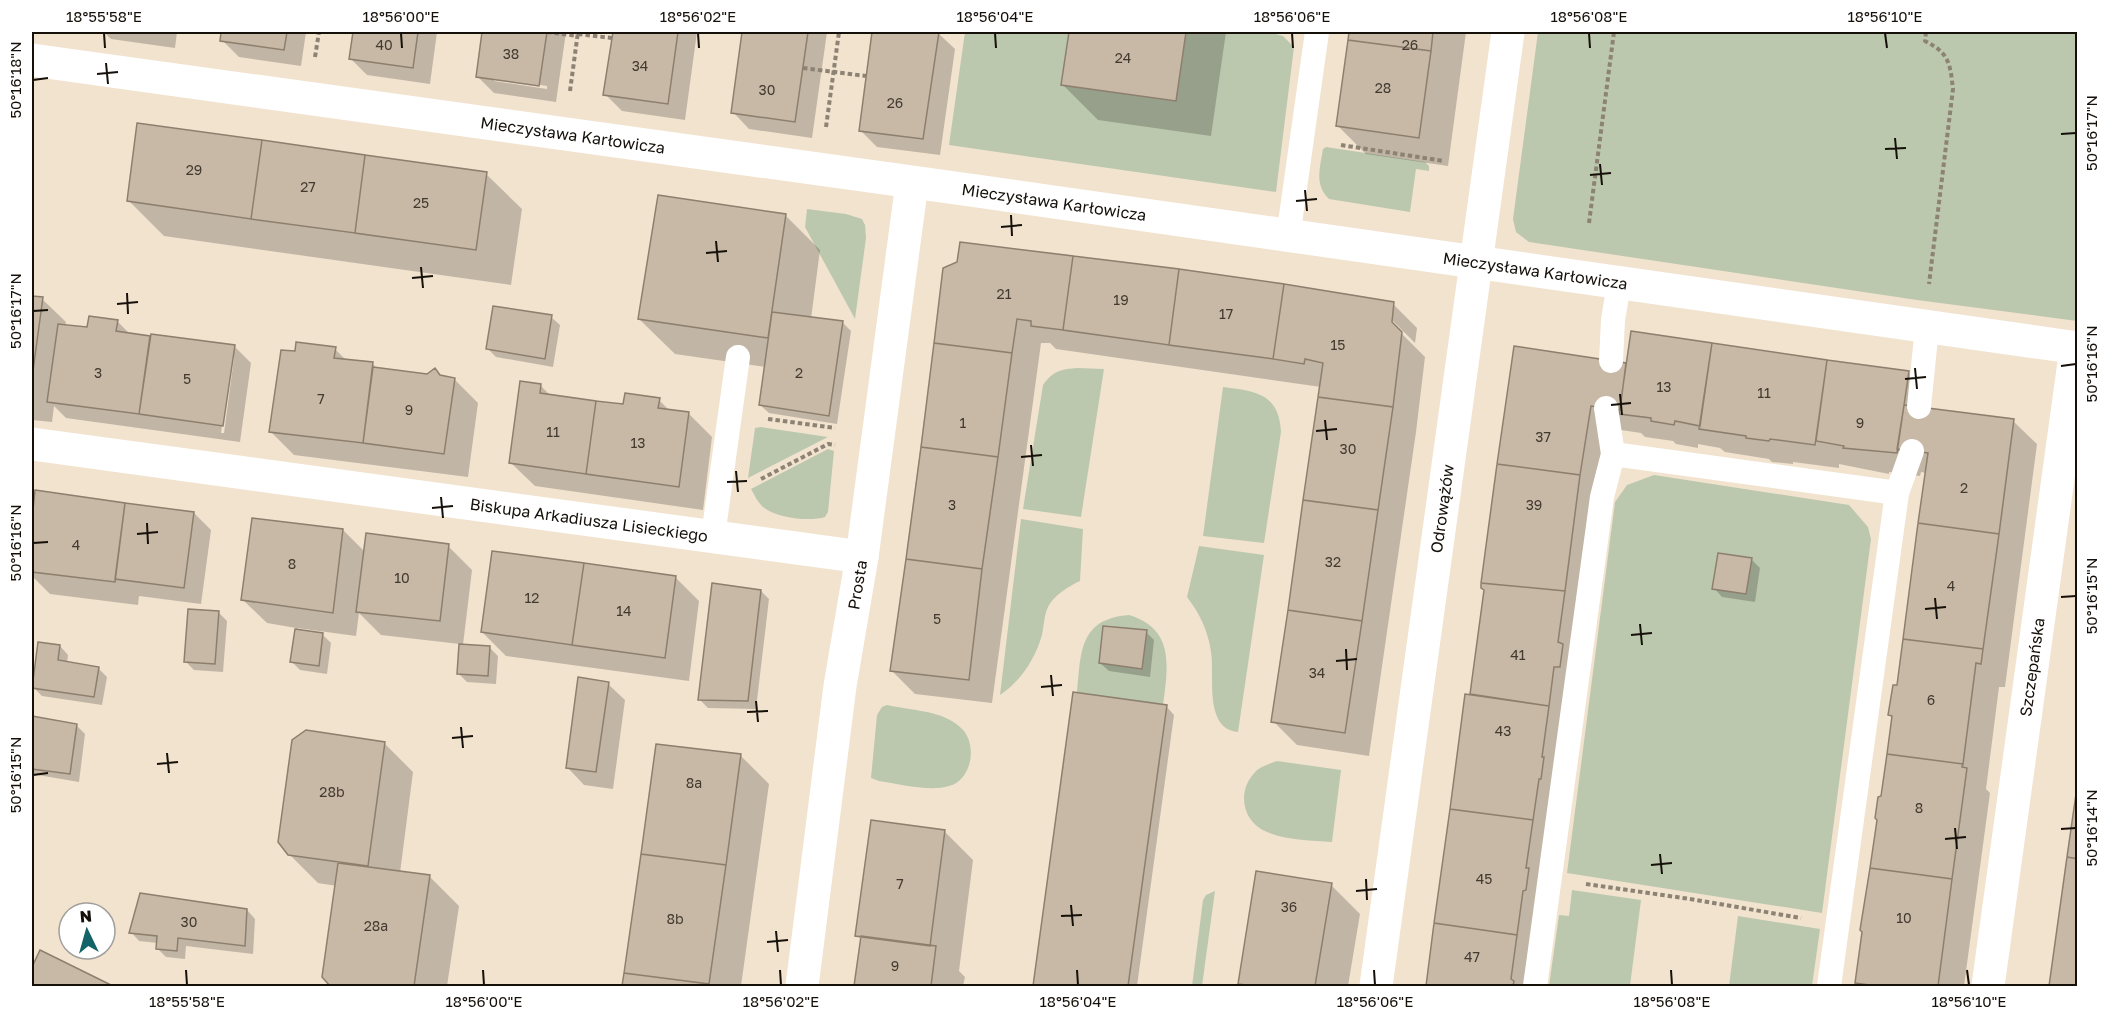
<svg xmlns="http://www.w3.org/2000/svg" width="2109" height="1018" viewBox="0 0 2109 1018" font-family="'Golos Text',sans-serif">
<rect width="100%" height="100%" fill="#f2e3cf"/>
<path fill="#bcc8ae" d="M965,32H1069L1061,85L1175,101L1186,32H1268L1283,36L1294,47L1276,192L949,145Z
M1538,32H2077V321L1917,300L1529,242L1516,232L1513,219Z
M1326,147L1425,162L1429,166V171L1416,169L1410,212L1329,199C1314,185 1320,167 1323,149Z
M807,209L846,214L862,219L865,225L866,238L855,319L805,227Z
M1078,368L1104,369L1081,517L1023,509L1043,385C1053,371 1061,369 1078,368Z
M1223,387C1255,391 1279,393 1281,432L1264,543L1203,536Z
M761,427L828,437L748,478L755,428Z
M828,449L834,451L828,512L825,517C810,522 772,518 761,505C757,501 754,494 751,489Z
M1654,475L1849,505L1868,527L1871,539L1822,913L1567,873L1615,502L1627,485Z
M1021,519L1083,529L1080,581C1069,586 1053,596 1048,607C1044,615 1044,626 1042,635C1035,659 1021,681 1000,695Z
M1199,546L1264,555L1238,732C1203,729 1215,674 1211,652C1208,631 1200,614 1187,597Z
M1129,615C1175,629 1168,667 1163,705L1077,693C1081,652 1079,619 1129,615Z
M887,705C905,709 935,711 950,720C957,724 964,729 967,736C976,753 969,781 949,786C930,792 899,784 879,781L871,778L877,715L882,707Z
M1277,761L1341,770L1332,842C1311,840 1287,841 1267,832C1242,822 1236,791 1256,771C1262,766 1269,764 1277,761Z
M1572,890L1641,900L1630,986H1549L1559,915L1569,916Z
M1215,891L1202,986H1192L1203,900L1206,895Z
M1738,916L1820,929L1812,986H1729Z"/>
<path fill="#0003" fill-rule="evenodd" d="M104,32H177L175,48L111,39Z
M223,32H306L301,66L239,57L222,40Z
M354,32H437L430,84L367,75L350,58Z
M483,32H566L556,102L494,93L477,76ZM494,78L547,86V89L494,81Z
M614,32H697L685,120L622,111L605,94Z
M744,32H827L812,138L749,129L733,112Z
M874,32L938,33L955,49L940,155L877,147L860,130Z
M1070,32H1226L1211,136L1098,120L1063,85Z
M1350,32H1466L1448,166L1366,154L1337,125Z
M486,174L522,209L511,285L164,236L129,201Z
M785,215L820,250L811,319L843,323L851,331L837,424L769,413L760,405L766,367L675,354L639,319Z
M944,270L1393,304L1417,328L1415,343L1389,317L1387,319L1425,357L1416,432L1369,756L1297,745L1273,721L1321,387L1056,349L1050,343H1041L992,703L915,694L891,670Z
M32,297L42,299L66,322L65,327L89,329L117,321L131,335L149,338L151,335L234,346L251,363L240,442L66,418L54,406L52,422L32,420ZM231,358H234L224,433H221Z
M551,317L560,325L553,367L496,357L488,349Z
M1632,333L1908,372L1932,396L1930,410L2013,421L2037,444L2005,687H1999L1986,789L1990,793L1964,986H1856L1893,718L1889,714L1898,687L1926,473L1921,472L1920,476L1889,472V474L1839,464V468L1793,462V464L1772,462L1769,459L1725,452L1720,448L1698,444V448L1676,444L1673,441L1645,437L1641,433L1614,429L1537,986H1427L1467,696H1472L1515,348L1627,365Z
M335,349L347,361L373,364L377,369L454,379L478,403L468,477L294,455L270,431L296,353Z
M540,385L551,396L624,406L659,400L670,411L688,413L712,437L703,510L535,486L511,463Z
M37,492L194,513L211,530L201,604L139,596L138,605L50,594L32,576V530Z
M343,530L365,552L448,546L472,570L463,645L489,647L498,656L496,684L467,682L458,673L460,644L381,635L359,613L356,636L297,628V631L322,634L331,643L327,674L300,670L291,661L296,628L267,623L243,600Z
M1751,559L1760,568L1755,602L1722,597L1714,588Z
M676,578L699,601L689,681L506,656L482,632Z
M761,591L769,599L756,709L708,708L700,700Z
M219,613L227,621L223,672L194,670L185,661Z
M1146,632L1154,640L1150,677L1109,671L1100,663Z
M60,646L68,655L67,663L98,668L107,677L102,705L42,696L33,687Z
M608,684L625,700L613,789L584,785L568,768Z
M1075,694L1166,706L1174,715L1137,986H1035Z
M32,718L76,725L85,734L79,782L32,774Z
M384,743L413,772L400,873L430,877L459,906L447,986H332L323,976L337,886L318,883L289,854Z
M658,746L740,755L769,784L741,986H624Z
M944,831L973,860L959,971L965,977L963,986H856L862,940L857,935Z
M1257,872L1331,885L1360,914L1348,986H1235V985L1239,986Z
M247,910L255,919L253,954L186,946L185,959L166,957L157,948L158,943L139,941L131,932Z
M41,952L110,986H32V971Z"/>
<path fill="#c8b9a6" stroke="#8d7f6d" stroke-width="1.5" d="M221,32H287L284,50L220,41Z
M353,32H418L413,68L349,59Z
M482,32H547L539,86L476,77Z
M613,32H678L668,104L603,95Z
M742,32H808L795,122L731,113Z
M872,32H939L923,139L859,131Z
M1069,32H1186L1176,101L1061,85Z
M1349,32H1433L1431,51L1348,40Z
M1348,40L1431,51L1419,138L1336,126Z
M137,123L262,140L251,219L127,201Z
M262,140L365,155L355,233L251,219Z
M365,155L487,172L476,250L355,233Z
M658,195L786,214L768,338L638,319Z
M960,242L1073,256L1063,330L1031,326V321L1017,319L1012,353L934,343L943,268L957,262Z
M1073,256L1179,269L1169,345L1063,330Z
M1179,269L1284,284L1273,359L1169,345Z
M1284,284L1394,302L1392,322L1402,332L1393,407L1318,397L1323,363L1305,359L1304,364L1273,359Z
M32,296L43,297L32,378Z
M493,306L552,315L545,359L486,349Z
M772,312L843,321L829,416L759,405Z
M89,316L118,320L116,331L150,336L139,414L47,402L58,324L87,327Z
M1631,331L1712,343L1700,426L1675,421L1674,425L1651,421V418L1619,414Z
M151,334L235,345L223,426L139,414Z
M296,342L336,347L334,358L373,362L363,443L269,432L281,350L295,351Z
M934,343L1012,353L998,457L921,447Z
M1712,343L1827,360L1815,445L1770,439L1769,441L1746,438V436L1699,429Z
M1514,346L1626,363L1620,410L1591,406L1580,475L1497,464Z
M1827,360L1909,371L1897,453L1843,448L1844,446L1816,441Z
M373,367L427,374L435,368L440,375L455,378L444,454L363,443Z
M520,381L541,384L540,393L596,401L586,474L509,463Z
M625,393L660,398L658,408L689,412L679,487L586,474L596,401L623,404Z
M1318,397L1393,407L1378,510L1303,500Z
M1904,405L2014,419L1999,534L1918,523L1928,453L1897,449Z
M921,447L998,457L982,569L906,559Z
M1497,464L1580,475L1565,591L1481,583Z
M35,490L125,503L115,582L32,572V519Z
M1303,500L1378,510L1362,621L1288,610Z
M125,503L194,512L184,588L115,579Z
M252,518L343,529L333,613L241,600Z
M1918,523L1999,534L1983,649L1903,639Z
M366,533L449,544L440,621L356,612Z
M492,551L584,563L572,645L481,632Z
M1718,553L1752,558L1746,594L1712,589Z
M906,559L982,569L969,680L890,671Z
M584,563L676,576L665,658L572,645Z
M712,583L761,590L748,701L698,700Z
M1481,583L1565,591L1558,642L1563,644L1560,667H1554L1549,706L1470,694L1484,590L1481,588Z
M188,609L219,611L215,664L184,662Z
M1288,610L1362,621L1345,733L1271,722Z
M1103,626L1147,630L1142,669L1099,663Z
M295,629L323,633L319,666L290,662Z
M1903,639L1983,649L1981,664L1976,663L1963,764L1887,754L1892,716L1888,715L1893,685H1897Z
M38,642L60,645L58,660L99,667L94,697L32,688Z
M459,644L490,646L488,676L457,674Z
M578,677L609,682L596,772L566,768Z
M1073,692L1167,705L1128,986H1033Z
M1465,694L1549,706L1542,757H1544L1541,779H1539L1533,820L1450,809Z
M32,716L77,724L70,774L32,769Z
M306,730L385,742L368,866L288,855L278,842L292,740Z
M656,744L741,754L726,865L641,854Z
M1887,754L1963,764L1962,767L1967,768L1952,879L1870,868L1877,820L1875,818L1878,797L1881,796Z
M2078,780V859L2067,857Z
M1450,809L1533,820L1526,868H1529L1526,890L1523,891L1517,935L1434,923Z
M871,820L945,830L930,946L855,936Z
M641,854L726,865L709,984L624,973Z
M2067,857L2078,859V986H2049Z
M338,863L430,875L414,986H330L322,977Z
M1870,868L1952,879L1938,986H1877L1855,983L1862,932L1860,930Z
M1256,871L1332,883L1315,986H1254L1238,984Z
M140,893L247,909L245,946L178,938L177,951L156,949L157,936L129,933Z
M1434,923L1517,935L1511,979L1514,981L1513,986H1426Z
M861,936L936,946L931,986H854Z
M40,950L113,986H32V967Z
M624,973L709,984V986H622Z"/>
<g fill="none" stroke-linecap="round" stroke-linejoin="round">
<path stroke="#8d8375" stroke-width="4" stroke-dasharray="4.5 3" stroke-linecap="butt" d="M547,32L578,36
M1926,32L1925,41C1949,53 1950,63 1953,89L1929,284
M578,34L612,38
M315,57L319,32
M803,68L866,76
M570,91L578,32
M826,127L839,32
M1341,145L1444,161
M1589,223L1614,32
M768,419L835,428
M761,479L828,444L835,445
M1586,884L1690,899L1801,918"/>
<path stroke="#fff" stroke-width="24" d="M1288,237L1317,32
M1611,361L1613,320L1619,284
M1919,407L1927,327
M1613,454L1897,493
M713,536L738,357
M1535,986L1602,497L1613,454L1606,408
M1829,986L1897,493L1912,451"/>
<g stroke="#fff" stroke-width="33">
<path id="s1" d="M32,60L977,191L2078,348"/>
<path id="s2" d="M32,444L862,557"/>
<path id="s3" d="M802,986L840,686L862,557L912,183"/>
<path id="s4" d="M1376,986L1508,32"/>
<path id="s5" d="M1988,986L2076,348"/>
</g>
</g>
<path fill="none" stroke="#151009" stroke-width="2" d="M104,33L105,48M401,33L402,48M698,33L699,48M995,33L996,48M1292,33L1293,48M1589,33L1590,48M1885,33L1887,48M106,63L108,84M97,74L118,72M33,80L48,78M2061,134L2076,133M1895,138L1897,159M1885,149L1906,148M1600,164L1602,185M1590,175L1611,173M1305,190L1307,211M1296,201L1317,199M1011,215L1012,236M1001,227L1022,225M716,241L718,262M706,253L727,251M421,267L423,288M412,278L433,276M127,293L128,314M117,304L138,302M33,311L48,310M2061,366L2076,364M1915,368L1917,389M1905,379L1926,377M1620,394L1622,415M1611,405L1631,403M1325,420L1327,440M1316,431L1337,429M1031,445L1033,466M1021,457L1042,455M736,471L738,492M727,482L747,481M441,497L443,518M432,508L453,506M147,523L148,544M137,534L158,532M33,543L48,542M2061,597L2076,596M1935,598L1937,619M1925,609L1946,607M1640,624L1642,645M1631,635L1652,633M1346,649L1347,670M1336,661L1357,659M1051,675L1053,696M1041,687L1062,685M756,701L758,722M747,712L768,711M461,727L463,748M452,738L473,736M167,753L169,773M157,764L178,762M33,775L48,773M1955,828L1957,849M2061,829L2076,828M1945,839L1966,837M1660,854L1662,874M1651,865L1672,863M1366,879L1367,900M1356,891L1377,889M1071,905L1073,926M1061,916L1082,915M776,931L778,952M767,942L788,940M186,970L187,985M483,970L484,985M780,970L781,985M1077,970L1078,985M1374,970L1375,985M1671,970L1672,985M1967,970L1969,985"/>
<g text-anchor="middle" stroke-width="4.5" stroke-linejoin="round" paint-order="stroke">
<g font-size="14" fill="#423a30">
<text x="384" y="50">40</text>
<text x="1410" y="50">26</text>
<text x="511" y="59">38</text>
<text x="1123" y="63">24</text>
<text x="640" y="71">34</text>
<text x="1383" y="93">28</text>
<text x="767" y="95">30</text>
<text x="895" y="108">26</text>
<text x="194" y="175">29</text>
<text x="308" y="192">27</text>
<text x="421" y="208">25</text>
<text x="1004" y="299">21</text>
<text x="1121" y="305">19</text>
<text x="1226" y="319">17</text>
<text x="1338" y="350">15</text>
<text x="98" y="378">3</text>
<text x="799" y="378">2</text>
<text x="187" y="384">5</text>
<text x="1664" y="392">13</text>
<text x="1764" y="398">11</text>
<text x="321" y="404">7</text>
<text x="409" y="415">9</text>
<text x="963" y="428">1</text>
<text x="1860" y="428">9</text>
<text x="553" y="437">11</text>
<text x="1543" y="442">37</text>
<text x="638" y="448">13</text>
<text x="1348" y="454">30</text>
<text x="1964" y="493">2</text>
<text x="952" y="510">3</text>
<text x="1534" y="510">39</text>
<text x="76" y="550">4</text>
<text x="1333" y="567">32</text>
<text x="292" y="569">8</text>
<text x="402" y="583">10</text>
<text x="1951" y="591">4</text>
<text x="532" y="603">12</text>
<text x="624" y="616">14</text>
<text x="937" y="624">5</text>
<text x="1518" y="660">41</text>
<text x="1317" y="678">34</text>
<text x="1931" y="705">6</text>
<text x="1503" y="736">43</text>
<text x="694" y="788">8a</text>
<text x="332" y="797">28b</text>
<text x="1919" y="813">8</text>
<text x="1484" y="884">45</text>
<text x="900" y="889">7</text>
<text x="1289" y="912">36</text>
<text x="1904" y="923">10</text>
<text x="675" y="924">8b</text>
<text x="189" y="927">30</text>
<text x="376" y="931">28a</text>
<text x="1472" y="962">47</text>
<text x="895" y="971">9</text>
</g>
<g font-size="16" fill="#151009" stroke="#fff">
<text dy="6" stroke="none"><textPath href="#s1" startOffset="546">Mieczysława Karłowicza</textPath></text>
<text dy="6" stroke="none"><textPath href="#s1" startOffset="1032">Mieczysława Karłowicza</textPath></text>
<text dy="6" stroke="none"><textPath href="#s1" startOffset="1518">Mieczysława Karłowicza</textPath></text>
<text dy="6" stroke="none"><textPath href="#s4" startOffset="482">Odrowążów</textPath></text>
<text dy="6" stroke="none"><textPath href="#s2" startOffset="562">Biskupa Arkadiusza Lisieckiego</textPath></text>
<text dy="6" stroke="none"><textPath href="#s3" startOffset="405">Prosta</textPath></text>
<text dy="6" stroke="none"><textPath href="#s5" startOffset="322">Szczepańska</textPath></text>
</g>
</g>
<rect width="2109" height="1018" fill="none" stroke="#ffffff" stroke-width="66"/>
<g transform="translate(87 931) rotate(355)"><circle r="28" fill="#ffffff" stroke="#a19f9d" stroke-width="1.5"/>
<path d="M0-4.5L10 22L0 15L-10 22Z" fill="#146367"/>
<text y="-9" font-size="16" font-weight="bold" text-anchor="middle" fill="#151009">N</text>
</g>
<rect x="33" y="33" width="2043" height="952" fill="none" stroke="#151009" stroke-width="2"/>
<g font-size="15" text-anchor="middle" fill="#151009">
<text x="104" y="22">18°55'58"E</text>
<text x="401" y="22">18°56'00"E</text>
<text x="698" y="22">18°56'02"E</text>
<text x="995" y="22">18°56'04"E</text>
<text x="1292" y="22">18°56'06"E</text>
<text x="1589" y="22">18°56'08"E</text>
<text x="1885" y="22">18°56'10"E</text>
<text transform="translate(16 80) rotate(-90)" y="5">50°16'18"N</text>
<text transform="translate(2092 133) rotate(-90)" y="5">50°16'17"N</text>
<text transform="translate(16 311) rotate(-90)" y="5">50°16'17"N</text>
<text transform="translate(2092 364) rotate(-90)" y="5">50°16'16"N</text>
<text transform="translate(16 543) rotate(-90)" y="5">50°16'16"N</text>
<text transform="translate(2092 596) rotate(-90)" y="5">50°16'15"N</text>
<text transform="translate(16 775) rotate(-90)" y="5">50°16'15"N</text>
<text transform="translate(2092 828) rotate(-90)" y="5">50°16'14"N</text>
<text x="187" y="1007">18°55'58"E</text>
<text x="484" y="1007">18°56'00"E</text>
<text x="781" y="1007">18°56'02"E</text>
<text x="1078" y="1007">18°56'04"E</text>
<text x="1375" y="1007">18°56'06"E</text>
<text x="1672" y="1007">18°56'08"E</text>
<text x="1969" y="1007">18°56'10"E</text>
</g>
</svg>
